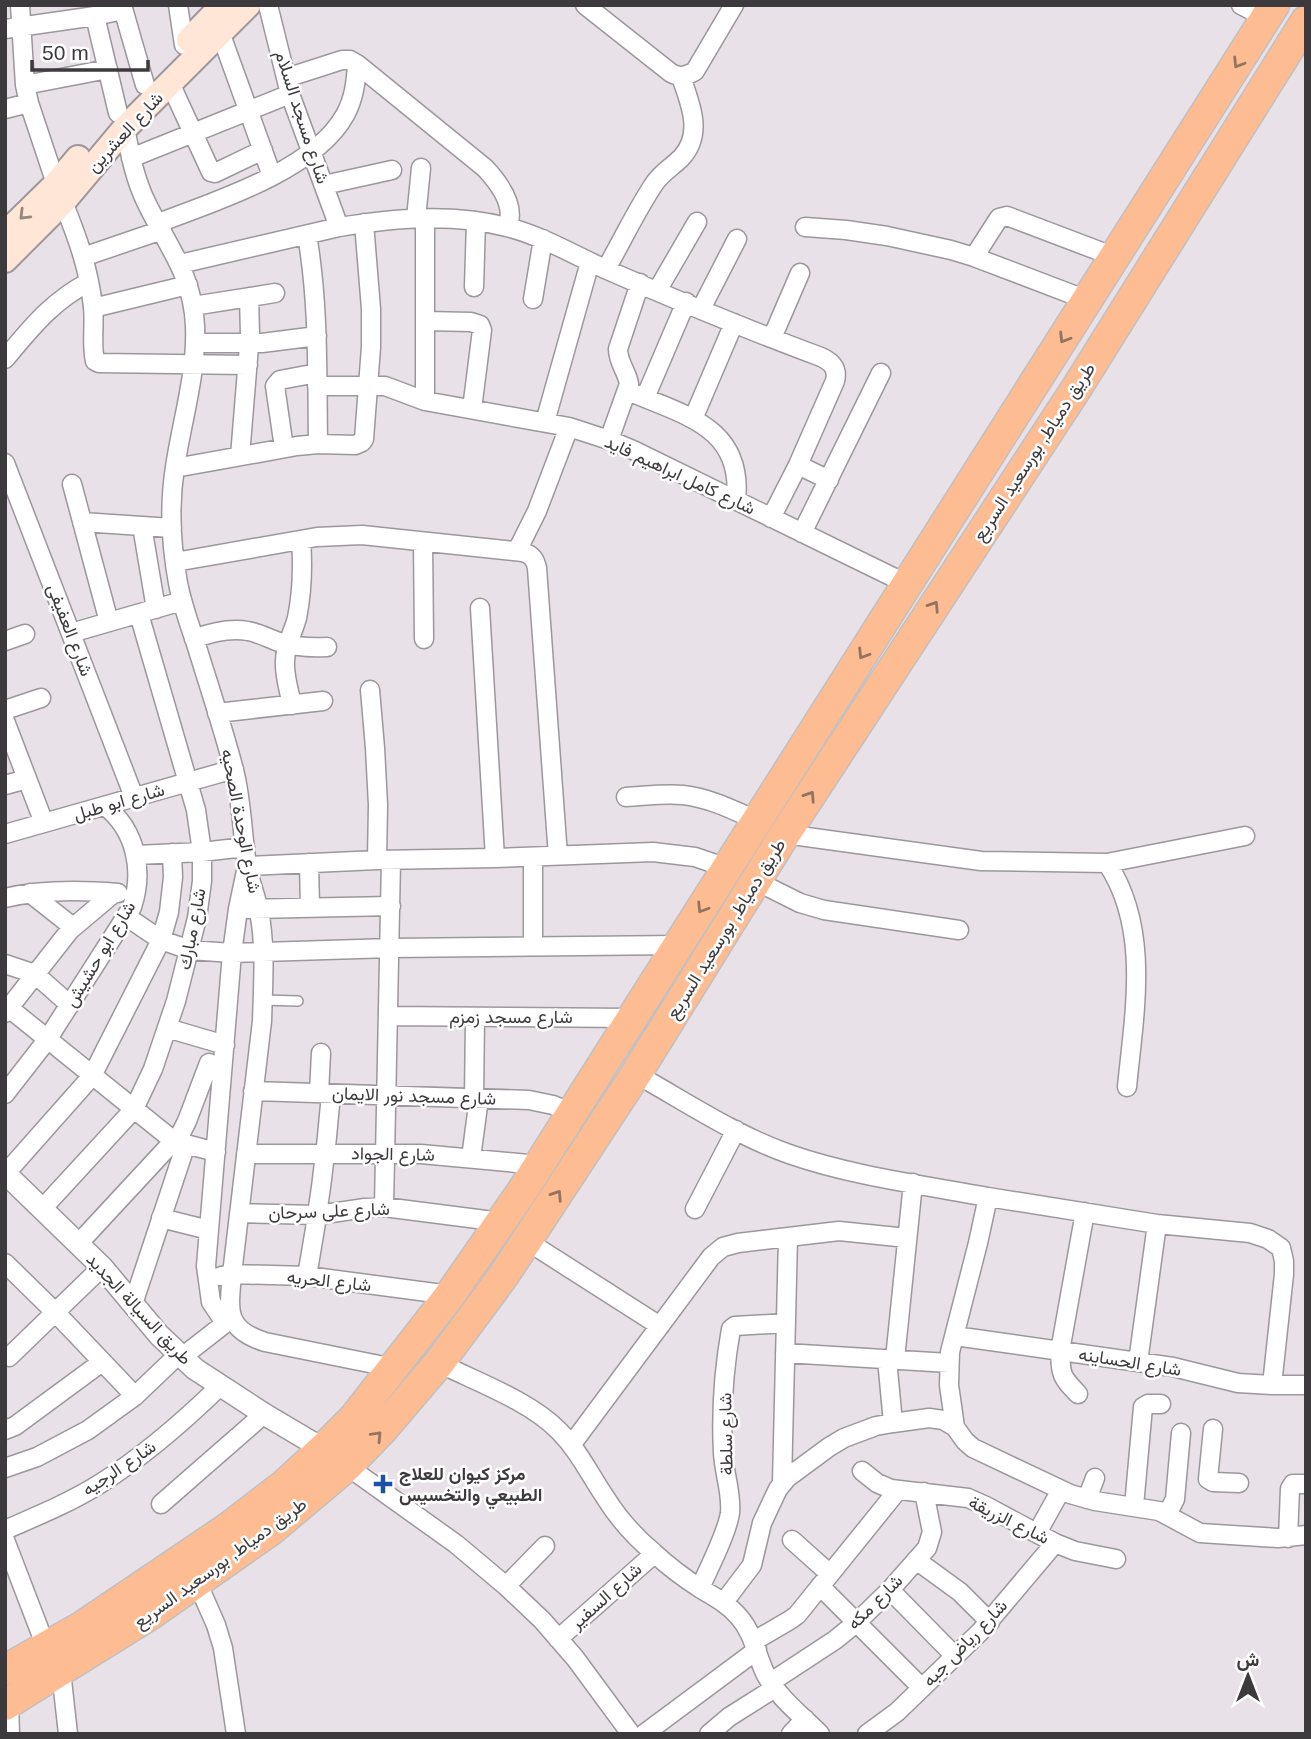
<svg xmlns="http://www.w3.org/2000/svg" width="1311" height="1739" viewBox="0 0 1311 1739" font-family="Helvetica,Vazirmatn,sans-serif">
<rect width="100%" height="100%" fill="#e8e2e8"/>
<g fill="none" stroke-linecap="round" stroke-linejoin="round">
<g stroke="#9c969d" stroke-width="12">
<path id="service" d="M262,1000L298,1001"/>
</g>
<g stroke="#9c969d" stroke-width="21">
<path id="minor" d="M20,5L25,85L29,103L56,184
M122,5L145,85
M178,5L184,45
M268,5L290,94L339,227
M585,5L671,73C680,78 687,76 695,71L734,5
M1241,5L1266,18
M95,16L118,113
M5,29L95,16L123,10
M220,32L272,176
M286,78L342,60H350L357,64L485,168C499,183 517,206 507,227
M170,83L211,172L215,173L263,150
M25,85L108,69
M5,109L29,103
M125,128C130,154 135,180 147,204C168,247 193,275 195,326C197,373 182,420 175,467C169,505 171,545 178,583C182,604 189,623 196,644C209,686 223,728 234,770C242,801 242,833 247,865C249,880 256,895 259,911C266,947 263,985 262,1021L232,1274C229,1310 224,1329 265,1342L394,1368
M131,158L290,94
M324,185L392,170
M63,202C77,236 89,269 93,307C95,324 91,345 95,361L99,363L248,365
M416,218L421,168
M158,223C214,202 315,170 345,115C354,99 356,82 357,64
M805,227L846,230L887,236L951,250L974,257L1087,300
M307,235C319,304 317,374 318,444
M83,257L162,230
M974,257L999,218L1007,216L1115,257
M180,264L339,227C395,218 452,213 507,227C542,236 572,254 605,269C676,300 748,330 821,357C832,362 838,369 835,381L798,465L771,518
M606,269C622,241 636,211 654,184C661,173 672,167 681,158C704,134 690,103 681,77
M474,287L476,221
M657,291L697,222
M533,299L543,239
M193,306L275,293
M93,308L188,285
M701,309L737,239
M425,321L471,322L480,325L482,330L472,409
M772,338L800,273
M195,343H262L317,336
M5,359C31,328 52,301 89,282
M317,386H385L425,401L569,427L609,440L633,450L907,584
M628,391C683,415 744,426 736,501
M645,398L686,302
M425,401V218
M693,419L734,323
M545,422L590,262
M609,440L629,384C627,371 618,363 618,349L640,283
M284,448L275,386L280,380L317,373
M240,456L250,334L249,297
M5,463L134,797
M798,465L829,480
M175,468L297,446L318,444L355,445L362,442L364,439L371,347V309L364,223
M72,484L109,622
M82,522L172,528
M142,526L156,609
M802,533L881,373
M423,542L424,639
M517,551L537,511L569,427
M175,562L317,537L362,535L523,552C532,555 535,559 537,568L558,856
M480,608L495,858
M71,633L182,601
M194,639C212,632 229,628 248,631C259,633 268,638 279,642C295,647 310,648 327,647
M5,641L25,634
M370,690L375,748L378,805L377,860
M292,705C289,690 284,675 285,661C285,645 293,633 297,618C302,593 303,566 301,540
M5,710L41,698
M217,713L323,701
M5,721L44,823
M5,785L27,779
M626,797C645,796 665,793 683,795C710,798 733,810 758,821
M5,834L234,769
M785,834L981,861L1107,863C1151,929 1134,1014 1127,1087
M136,855L202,852L245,847
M309,863L310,907
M1107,863L1245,836
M756,881L800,903L824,910L959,930
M30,893L73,927
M5,898C42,889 81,890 118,893
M248,909L391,906
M127,917L161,940L190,950L232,953L391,948L679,945
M533,945V857
M5,964L35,974L70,1005
M9,1008L174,1141L216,1152
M5,1013L70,930L114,893
M389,1016L632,1018
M167,1028L225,1045
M636,1074C686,1102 735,1135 789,1154C852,1176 922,1185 988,1197L978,1243L950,1352L949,1385L955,1427
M253,1091L529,1100L553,1105L572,1113
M319,1093L321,1053
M5,1094L47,1040L132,907C144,871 136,830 105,806
M474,1098L475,1018
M246,1154H421L539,1165
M471,1158L479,1098
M6,1173L92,1076L161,940L169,912L173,877L172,853
M988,1197L1157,1224L1250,1233L1268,1239L1281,1248L1284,1261V1274L1272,1385
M384,1207L391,860
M42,1209L134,1109L153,1069L176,1001L197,918L202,881V852L196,810L139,614
M695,1209L736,1130
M239,1213L318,1215L365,1208L384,1207L501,1222
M161,1218L209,1230
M527,1241L660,1326
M78,1244L181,1133L187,1121L209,1063
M5,1263L56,1313L135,1396
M221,1276L232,1274L307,1276L450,1295
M307,1276C318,1216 326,1155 331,1094
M133,1304L186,1144
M225,1323L211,1302L206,1266L232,953L238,909L247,866L377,860L495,858L653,852L695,857L727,868
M955,1336L1173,1367L1238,1383L1272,1385H1306
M785,1353L949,1363
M9,1357L102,1267
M182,1357L232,1318
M887,1359L893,1423
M895,1359L913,1183
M1138,1362L1157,1224
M439,1363C477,1382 530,1401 559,1431C579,1451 590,1475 605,1497C618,1518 635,1537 654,1553C668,1566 684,1578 701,1589C715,1597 728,1604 739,1617C754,1634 756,1655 766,1675C779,1698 801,1715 820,1734
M1078,1394C1061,1376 1061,1376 1060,1351L1085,1212
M1213,1429L1208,1479L1213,1482L1239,1483
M5,1430L15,1426L102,1362
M572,1444L711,1257L723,1247L738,1243L839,1231L907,1238
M347,1466L456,1544L506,1586L542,1620L575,1658L631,1734
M5,1468L37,1457L88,1430L135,1396L179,1354
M862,1471L877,1483L891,1489L968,1498L986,1506L1055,1543L1075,1551L1116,1559
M782,1483L788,1237
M1087,1499L1095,1478
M161,1504L264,1414
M1134,1506L1143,1407L1148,1404H1161
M1166,1513L1171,1507L1175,1499L1181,1433
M5,1530C37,1516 69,1503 98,1485C143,1457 182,1423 220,1386
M1037,1533L1061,1490
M1288,1538L1290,1489L1293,1484H1306
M5,1540L46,1647
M792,1540L830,1574
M916,1560L960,1592L990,1622
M197,1582L216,1625L223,1648L236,1734
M506,1586L545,1546
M820,1586L922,1688
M700,1588C709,1568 727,1533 730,1513C732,1493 724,1473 723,1453C721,1414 724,1368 731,1329L735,1326L786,1323
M890,1590L955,1656
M724,1602L752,1565L762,1523L778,1489L787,1478L829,1447L844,1438L876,1426L893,1423L929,1418L943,1420L955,1427L965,1441L973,1448L1070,1494L1095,1501L1159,1511L1200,1533L1278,1538L1306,1535
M558,1639L654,1554
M754,1641L790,1620L797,1615L898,1490
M61,1671L68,1734
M771,1682L835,1640L856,1623L890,1590L927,1548L932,1532L924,1492
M9,1703L10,1734
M644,1734L757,1650
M709,1734L729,1717L775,1688
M791,1734L805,1719
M867,1734L897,1712L980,1632L1055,1543"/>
</g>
<g stroke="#9c969d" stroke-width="24">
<path id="tertiary" d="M5,1173L102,1267L159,1335L195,1369L264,1414L323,1449"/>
</g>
<g stroke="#9c969d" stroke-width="28">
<path id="secondary" d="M189,40L223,5
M5,234L56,184L78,158
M5,260L63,202L125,128L248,5"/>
</g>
<g stroke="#c1c0c1" stroke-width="33">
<path id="trunk" d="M5,1670L83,1626L228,1528L284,1485L323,1449L354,1418L450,1295L525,1187L1274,5
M5,1705L151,1614L271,1530L347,1466L381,1431L439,1363L504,1275L636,1074L785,834L1076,389L1306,21"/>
</g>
<use href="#service" stroke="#fff" stroke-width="9"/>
<use href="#minor" stroke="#fff" stroke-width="18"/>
<use href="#tertiary" stroke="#fff" stroke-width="21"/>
<use href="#secondary" stroke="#ffe6d6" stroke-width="24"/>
<use href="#trunk" stroke="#febc92" stroke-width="30"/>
</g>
<defs><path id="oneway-chevron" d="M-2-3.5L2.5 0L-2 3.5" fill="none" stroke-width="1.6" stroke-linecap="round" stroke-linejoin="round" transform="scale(1.75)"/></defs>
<g stroke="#937463">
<use href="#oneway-chevron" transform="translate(1238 63) rotate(122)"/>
<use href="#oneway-chevron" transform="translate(1064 338) rotate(122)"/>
<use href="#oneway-chevron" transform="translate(934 606) rotate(-57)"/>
<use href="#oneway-chevron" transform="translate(863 654) rotate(122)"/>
<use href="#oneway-chevron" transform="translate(810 796) rotate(-57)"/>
<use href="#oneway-chevron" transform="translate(702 908) rotate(122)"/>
<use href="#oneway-chevron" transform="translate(557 1195) rotate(-57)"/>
<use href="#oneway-chevron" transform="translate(377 1436) rotate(-46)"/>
</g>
<use stroke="#948781" href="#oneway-chevron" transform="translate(24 215) rotate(135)"/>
<path fill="#1c52a3" stroke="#fff" stroke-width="2.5" d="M379.5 1473.5h7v7h7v7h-7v7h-7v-7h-7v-7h7z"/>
<g text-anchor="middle" stroke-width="5" stroke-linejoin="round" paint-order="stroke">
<g font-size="18" fill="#3c3a3c" stroke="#fff">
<text transform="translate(302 117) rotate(72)" y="6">شارع مسجد السلام</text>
<text transform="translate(125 132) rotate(-47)" y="6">شارع العشرين</text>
<text transform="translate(1034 452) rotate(-57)" y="6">طريق دمياط, بورسعيد السريع</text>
<text transform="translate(680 475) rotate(25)" y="6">شارع كامل ابراهيم فايد</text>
<text transform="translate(70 630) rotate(69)" y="6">شارع العفيفى</text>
<text transform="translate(119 802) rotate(-16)" y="6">شارع ابو طبل</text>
<text transform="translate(241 821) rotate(79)" y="6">شارع الوحدة الصحيه</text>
<text transform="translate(192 929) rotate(-79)" y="6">شارع مبارك</text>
<text transform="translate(726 929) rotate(-58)" y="6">طريق دمياط, بورسعيد السريع</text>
<text transform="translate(100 954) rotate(-59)" y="6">شارع ابو حشيش</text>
<text x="511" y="1023">شارع مسجد زمزم</text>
<text transform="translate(414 1096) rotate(2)" y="6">شارع مسجد نور الايمان</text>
<text transform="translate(393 1154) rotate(1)" y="6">شارع الجواد</text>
<text transform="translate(329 1211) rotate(-2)" y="6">شارع على سرحان</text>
<text transform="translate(329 1281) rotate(6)" y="6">شارع الحريه</text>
<text transform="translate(139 1309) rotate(47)" y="6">طريق السيالة الجديد</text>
<text transform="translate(1130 1362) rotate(9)" y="6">شارع الحساينه</text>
<text transform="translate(726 1434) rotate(-91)" y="6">شارع سلطة</text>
<text transform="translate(119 1468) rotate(-34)" y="6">شارع الرجيه</text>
<text transform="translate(1009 1520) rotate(26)" y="6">شارع الزريقة</text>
<text transform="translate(220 1563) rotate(-36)" y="6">طريق دمياط, بورسعيد السريع</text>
<text transform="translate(606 1596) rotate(-42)" y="6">شارع السفير</text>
<text transform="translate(875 1602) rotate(-45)" y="6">شارع مكه</text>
<text transform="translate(965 1643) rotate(-46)" y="6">شارع رياض جبه</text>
</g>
<g font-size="18" font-weight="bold" fill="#3c3a3c" stroke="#fff" text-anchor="start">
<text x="399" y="1480">مركز كيوان للعلاج<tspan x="399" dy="21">الطبيعي والتخسيس</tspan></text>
</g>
</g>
<rect width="1311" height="1739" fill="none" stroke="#3c3a3c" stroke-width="14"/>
<g transform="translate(1248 1676)" stroke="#ffffff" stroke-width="5" paint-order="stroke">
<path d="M0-5L12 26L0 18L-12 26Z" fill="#3c3a3c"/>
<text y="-10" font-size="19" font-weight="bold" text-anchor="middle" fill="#3c3a3c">ش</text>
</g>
<path d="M32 60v10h116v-10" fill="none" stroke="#3c3a3c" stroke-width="3.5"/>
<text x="42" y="60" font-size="21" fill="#3c3a3c" stroke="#ffffff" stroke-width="5" paint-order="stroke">50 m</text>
</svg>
